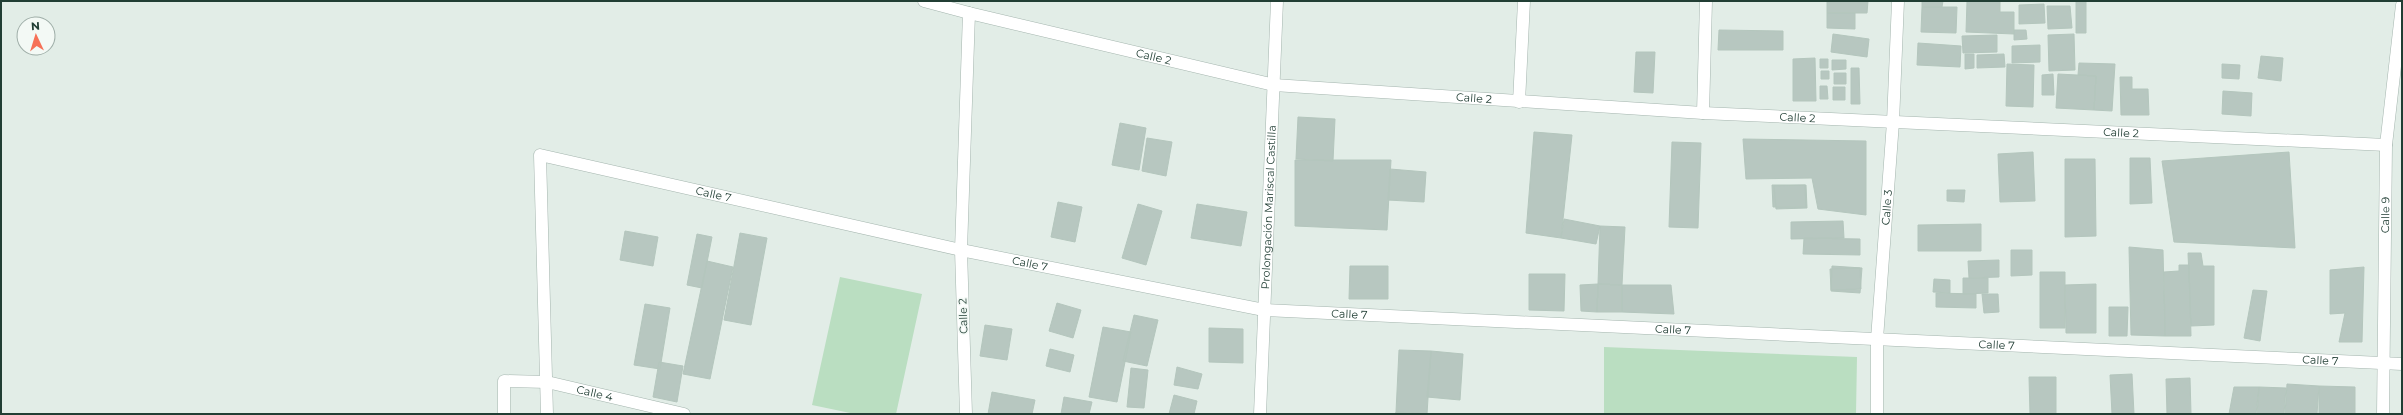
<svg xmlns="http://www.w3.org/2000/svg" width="2403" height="415" viewBox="0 0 2403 415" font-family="Montserrat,sans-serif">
<rect width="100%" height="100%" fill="#e2ede7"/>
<path fill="#badec1" d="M840,277L922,294L896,414H855L812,405Z
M1604,347L1857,357L1856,414H1604Z"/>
<path fill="#b7c7c0" stroke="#b4c6bd" d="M1827,1H1868L1867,13H1827Z
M1922,1H1943L1942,7H1922Z
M1967,1H2000V12H2014V34L1966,32Z
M2076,1H2086V33H2076Z
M2044,4L2045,23L2019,24V5Z
M2047,6H2070L2072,28L2048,29Z
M1922,7H1957L1956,33L1921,32Z
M1827,13H1855V29L1827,28Z
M1719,30L1783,31V50H1718Z
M2014,30H2026L2027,39L2014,40Z
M1833,34L1869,39L1867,57L1831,52Z
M2074,34L2075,70L2049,71L2048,35Z
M1997,35V52L1963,53L1962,36Z
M1918,43L1961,46L1960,67L1917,65Z
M2040,45V62L2012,63V46Z
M1636,52H1655L1653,93L1634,92Z
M1965,54H1974V68L1965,69Z
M2004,54L2005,67L1977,68V55Z
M2261,56L2283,58L2281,81L2258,78Z
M1815,58L1816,101H1793V59Z
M1820,59H1828V68H1820Z
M1832,60H1846V69L1832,70Z
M2079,63L2115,64L2112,111L2094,110L2096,76L2078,75Z
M2007,64L2034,65L2033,107L2006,106Z
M2222,64L2240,65L2239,79L2222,78Z
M1851,68H1859L1860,104H1851Z
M1821,71H1829V79H1821Z
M1834,73H1846V84H1834Z
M2053,74L2054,95H2042V75Z
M2058,74L2096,76L2094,110L2056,108Z
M2120,77H2132V89H2148L2149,115H2121Z
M1820,86H1827L1828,99H1820Z
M1833,87H1845V100H1833Z
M2223,91L2252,93L2251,116L2222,114Z
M1298,117L1335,119L1333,161L1296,159Z
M1120,123L1146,128L1139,170L1112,165Z
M1534,132L1572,135L1561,238L1526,233Z
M1147,138L1172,142L1166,176L1142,171Z
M1743,139L1866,141V215L1818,209L1812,178L1746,179Z
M1672,142L1701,143L1698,228L1669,227Z
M2033,152L2035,201L2000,202L1998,154Z
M2289,152L2295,248L2174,242L2162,161Z
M2130,158H2150L2152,203L2130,204Z
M2065,159H2095L2096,236L2065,237Z
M1295,160H1391L1387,230L1295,226Z
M1390,169L1426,172L1424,202L1388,200Z
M1772,185H1805L1806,207H1773Z
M1806,185L1807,208L1776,209L1774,186Z
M1947,190H1965L1964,202L1947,201Z
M1058,202L1082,207L1075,242L1051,237Z
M1138,204L1162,211L1146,265L1122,258Z
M1197,204L1247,212L1241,246L1191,238Z
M1564,219L1600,226L1596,244L1561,238Z
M1843,221L1844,238L1791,239V222Z
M1981,224V251H1918V225Z
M1600,226L1625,227L1622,285L1598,284Z
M625,231L658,237L653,266L620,260Z
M740,233L767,238L751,325L724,320Z
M697,234L712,237L702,288L687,285Z
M1804,238L1860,239V255L1803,254Z
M2129,247L2163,250L2165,336L2131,335Z
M2011,250H2032V275L2011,276Z
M2188,253H2201L2203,266H2214V325L2191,326Z
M1999,260V277L1969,278L1968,261Z
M707,261L733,267L710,379L683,374Z
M2179,265H2189L2191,336H2165L2164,272L2179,271Z
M1350,266H1388V299H1349Z
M1832,266L1862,268L1860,293L1831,291Z
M2364,267L2362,342H2339L2345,313L2330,314V270Z
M1860,268L1861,289L1831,290L1830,269Z
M2040,272H2065V328H2040Z
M1529,274H1565L1564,311L1529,310Z
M1963,278H1988V293L1963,294Z
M1934,279L1950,280V293L1933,292Z
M1598,284L1597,312L1581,311L1580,285Z
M1598,284L1622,285V312H1597Z
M2096,284V333H2066L2065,285Z
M1622,285H1671L1674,314L1622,312Z
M2253,290L2267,291L2260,341L2244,338Z
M1936,293L1976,294V308L1936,307Z
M1982,294H1998L1999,312L1984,313Z
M1057,303L1081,310L1073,338L1049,331Z
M645,304L670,308L660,369L634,365Z
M2109,307H2128L2127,336H2109Z
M1134,315L1158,320L1147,366L1123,361Z
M985,325L1012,329L1007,360L980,356Z
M1103,327L1131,332L1117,402L1089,397Z
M1209,328L1243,329V363L1209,362Z
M1050,349L1074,355L1070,372L1046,366Z
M1399,350L1431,351L1427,414L1396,412Z
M1431,351L1463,354L1460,400L1427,397Z
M659,362L683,366L677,402L653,397Z
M1177,367L1202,374L1198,389L1174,385Z
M1131,368L1148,370L1144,408L1127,407Z
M2132,374L2134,414H2112L2110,375Z
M2029,377H2056V414H2030Z
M2190,378L2191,414H2167L2166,379Z
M2287,384L2319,386L2317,414H2285Z
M2319,386L2355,387V414H2319Z
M2234,387H2259L2256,414H2229Z
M2259,387L2286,388L2284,414H2257Z
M992,392L1035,400L1032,414H988Z
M1174,395L1197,401L1194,414H1169Z
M1064,397L1092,402L1089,414H1061Z
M1396,412L1415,414H1395Z"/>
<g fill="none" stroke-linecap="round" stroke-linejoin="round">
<g stroke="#a4b5ae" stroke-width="13">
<g id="minor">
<path d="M924,1L969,13"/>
<path d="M1519,102L1524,1"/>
<path d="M1703,113L1706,1"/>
<path id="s1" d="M504,414V381L547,382L684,414"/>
<path id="s2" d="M547,414L540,155L961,250L1264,310L2402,364"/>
<path id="s3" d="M966,414L961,250L969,13L1274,85L1703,113L2386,145"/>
<path id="s4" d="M1260,414L1277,1"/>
<path id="s5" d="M1877,414V339L1893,122L1898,1"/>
<path id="s6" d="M2383,414L2386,145L2402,5"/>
</g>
</g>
<use href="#minor" stroke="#fff" stroke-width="12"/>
</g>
<g text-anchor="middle" stroke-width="3" stroke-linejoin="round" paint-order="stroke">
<g font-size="11" fill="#213e34" stroke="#f3f9f5">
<text dy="4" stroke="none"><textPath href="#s3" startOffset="591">Calle 2</textPath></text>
<text dy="4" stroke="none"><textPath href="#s3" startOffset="915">Calle 2</textPath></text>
<text dy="4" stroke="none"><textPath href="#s3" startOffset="1239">Calle 2</textPath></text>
<text dy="4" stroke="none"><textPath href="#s3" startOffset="1563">Calle 2</textPath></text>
<text dy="4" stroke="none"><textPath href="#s2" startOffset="437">Calle 7</textPath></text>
<text dy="4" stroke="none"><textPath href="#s4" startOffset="207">Prolongación Mariscal Castilla</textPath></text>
<text dy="4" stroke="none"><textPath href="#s5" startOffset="207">Calle 3</textPath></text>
<text dy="4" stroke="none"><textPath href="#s6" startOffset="199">Calle 9</textPath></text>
<text dy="4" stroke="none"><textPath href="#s2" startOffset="761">Calle 7</textPath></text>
<text dy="4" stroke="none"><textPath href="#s2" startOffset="1085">Calle 7</textPath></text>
<text transform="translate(963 316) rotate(-92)" y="4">Calle 2</text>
<text dy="4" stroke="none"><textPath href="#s2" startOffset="1409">Calle 7</textPath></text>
<text dy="4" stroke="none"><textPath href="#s2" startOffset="1733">Calle 7</textPath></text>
<text dy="4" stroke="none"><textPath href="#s2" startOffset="2057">Calle 7</textPath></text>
<text dy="4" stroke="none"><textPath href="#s1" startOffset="125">Calle 4</textPath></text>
</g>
</g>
<rect width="2403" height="415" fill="none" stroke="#213e34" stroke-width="4"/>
<g transform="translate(36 36) rotate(356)"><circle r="19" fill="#f3f9f5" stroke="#9faea8"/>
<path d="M0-3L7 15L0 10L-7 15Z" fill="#f67157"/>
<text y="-6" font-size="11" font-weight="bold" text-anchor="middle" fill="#213e34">N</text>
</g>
</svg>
